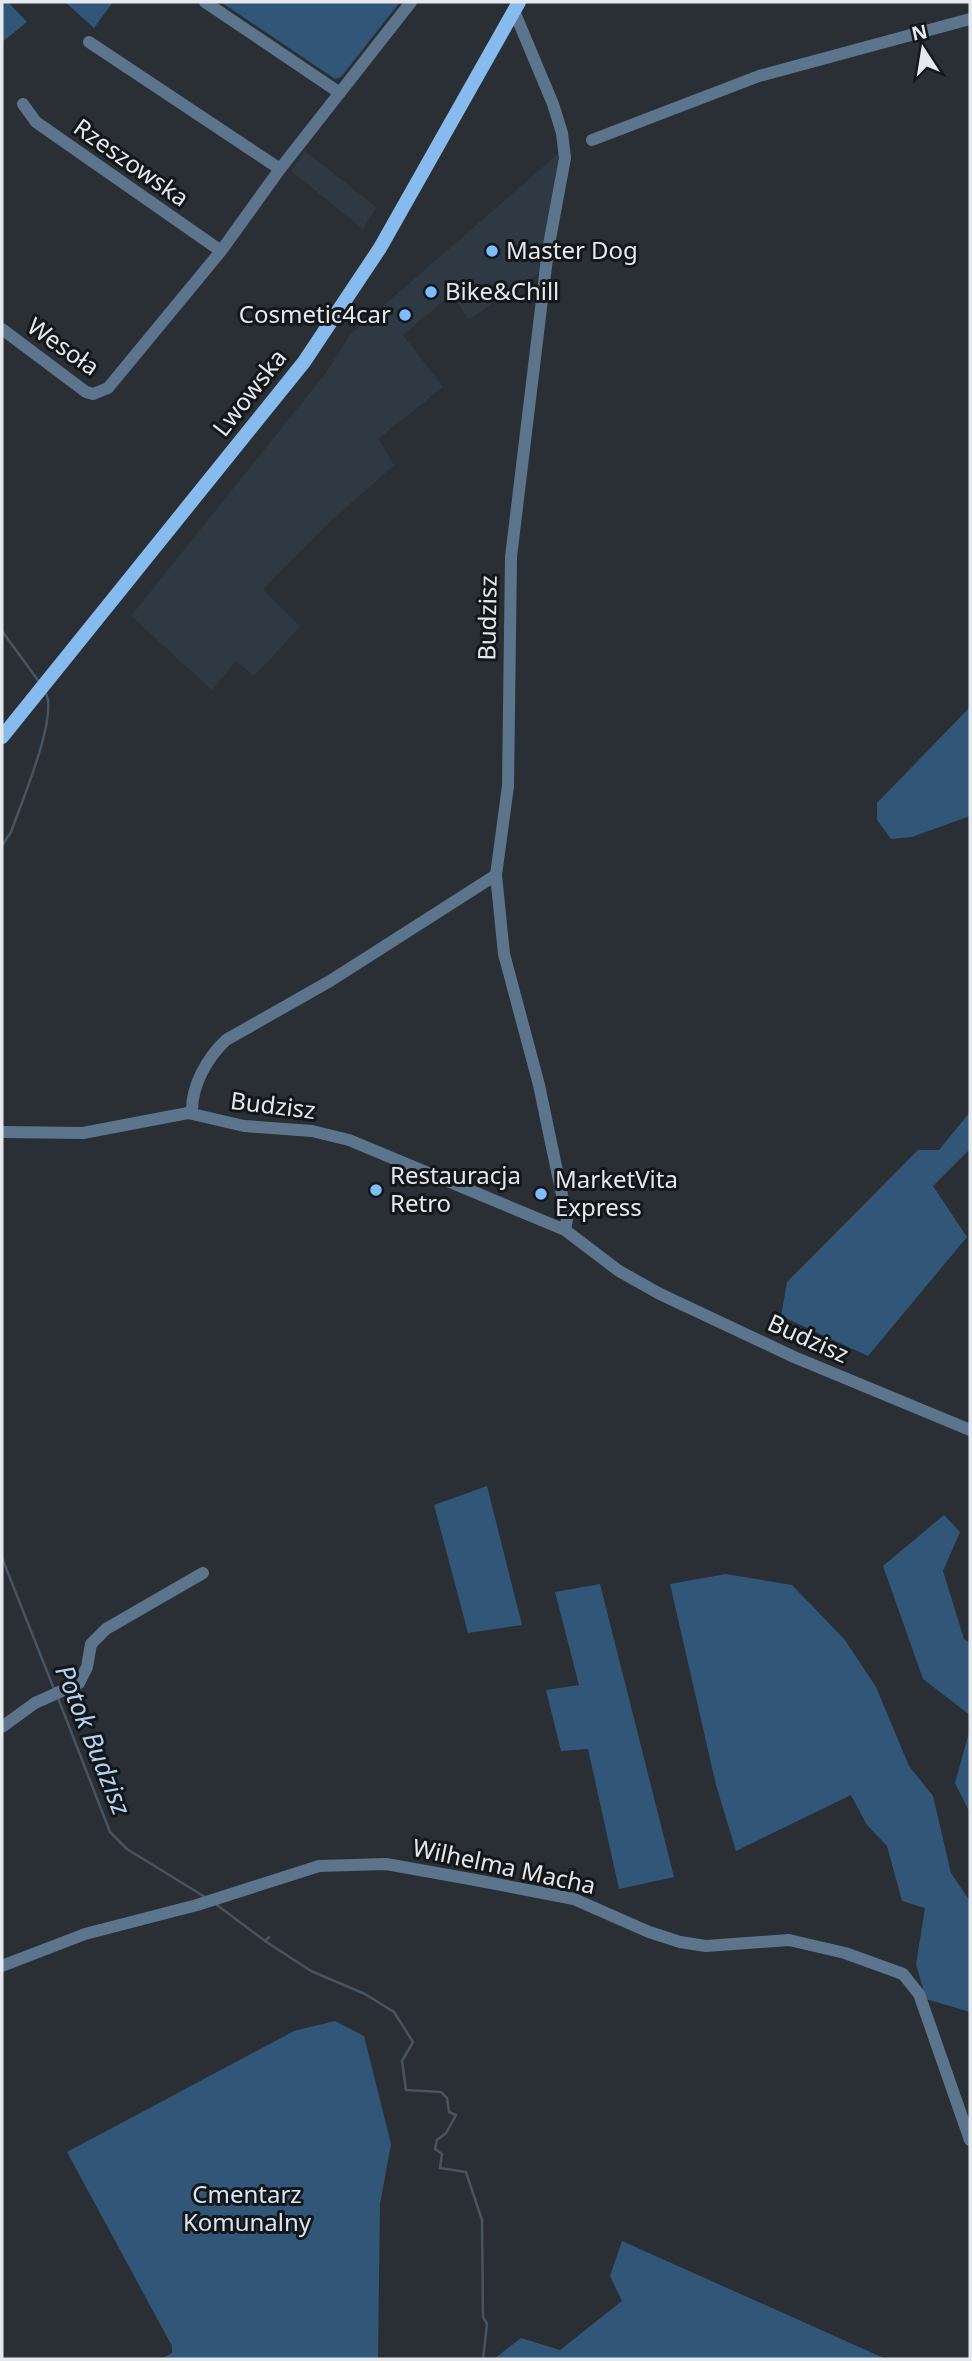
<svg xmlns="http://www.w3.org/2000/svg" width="972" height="2361" viewBox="0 0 972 2361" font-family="'Noto Sans',sans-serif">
<rect width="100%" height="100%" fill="#292f35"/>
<path fill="#2e3944" d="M305,151L376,207L363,229L291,171Z
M559,153L542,271L468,320L452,294L403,335L443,387L378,439L394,465L330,522L263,589L300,627L254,676L236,661L212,690L131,616L325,374L351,334Z"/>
<path fill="#325678" d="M2,2H8L27,22L2,42Z
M65,2H113L94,28Z
M221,2H400L341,77L335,79Z
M970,707V816L912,837L891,839L877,820V803Z
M970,1112V1149L933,1186L967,1237L868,1356L781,1316L787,1282L918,1150H939Z
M487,1486L522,1625L468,1633L434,1505Z
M944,1515L960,1532L943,1571L964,1639L970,1643V1715L923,1679L883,1566Z
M726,1574L792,1585L845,1640L876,1687L909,1766L933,1796L951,1873L970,1901V2012L926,1999L916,1964L925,1908L902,1901L887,1846L867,1825L851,1795L736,1851L716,1785L670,1584Z
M600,1584L674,1877L619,1889L588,1749L561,1751L546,1690L579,1685L555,1592Z
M970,1729V1813L955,1783Z
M335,2021L364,2036L391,2144L380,2204L378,2359H161L172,2353V2346L67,2152L294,2031Z
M622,2241L886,2359H494L521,2338L560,2350L622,2301L610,2276Z"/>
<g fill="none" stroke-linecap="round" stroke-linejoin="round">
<path stroke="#475461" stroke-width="2.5" d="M2,631L40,683
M2,846L11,832C20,806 60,713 45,692
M2,1558L54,1689
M58,1698L110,1832L127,1849L205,1897
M217,1905L265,1941L269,1937
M265,1941L311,1971L365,1994L394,2012L413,2042L402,2061L406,2090L441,2092L447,2098L449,2112L456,2115L446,2133L437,2140L435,2149L442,2154L440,2168L466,2172L482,2220L483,2317L487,2324L483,2359"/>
<path stroke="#5c758d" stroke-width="12" d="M205,2L340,93
M514,11L553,104L562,133L565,158L548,250L511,557L508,786L496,875L504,954L539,1085L567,1219L565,1230
M89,42L280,169
M23,104L36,122L221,251
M592,140L759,76L970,19
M2,329L86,392L93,394L108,388L221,251L280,169L411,2
M192,1113C191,1086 207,1058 226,1040L330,981L496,875
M2,1132L83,1133L188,1113L244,1126L312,1131L349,1140L565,1230L619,1271L660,1294L794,1357L970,1430
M2,1727L35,1703L79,1683L87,1667L91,1644L106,1629L203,1573
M2,1966L85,1934L197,1905L319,1866L386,1864L470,1879L574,1899L649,1932L680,1942L706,1946L789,1940L845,1953L903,1974L919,1994L970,2140"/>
<path stroke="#87baed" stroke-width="14" d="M2,737L304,362L380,248L519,2"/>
</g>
<g fill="#7fbdfa" stroke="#14171a" stroke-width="2.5">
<circle cx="492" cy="251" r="7"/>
<circle cx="431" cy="292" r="7"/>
<circle cx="405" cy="315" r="7"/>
<circle cx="376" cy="1190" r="7"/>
<circle cx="541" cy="1194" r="7"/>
</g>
<g text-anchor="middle" stroke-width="6" stroke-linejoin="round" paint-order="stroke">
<g font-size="24" fill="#e5e9ed" stroke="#14171a">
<text transform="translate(131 163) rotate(35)" y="8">Rzeszowska</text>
<text transform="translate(63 347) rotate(35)" y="8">Wesoła</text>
<text transform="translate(250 393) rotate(-52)" y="8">Lwowska</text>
<text transform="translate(488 618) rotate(-89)" y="8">Budzisz</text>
<text transform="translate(273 1106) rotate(7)" y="8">Budzisz</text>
<text transform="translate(808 1339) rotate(24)" y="8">Budzisz</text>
<text transform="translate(504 1867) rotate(12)" y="8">Wilhelma Macha</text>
</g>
<g font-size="24" fill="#e5e9ed" stroke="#14171a" text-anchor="start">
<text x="506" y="259">Master Dog</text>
<text x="445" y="300">Bike&amp;Chill</text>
<text x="391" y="323" text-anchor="end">Cosmetic4car</text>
<text x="390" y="1184">Restauracja<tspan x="390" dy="28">Retro</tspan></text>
<text x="555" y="1188">MarketVita<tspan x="555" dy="28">Express</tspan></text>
</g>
<g font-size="24" fill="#d7e6f6" stroke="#14171a">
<text x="247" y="2203">Cmentarz<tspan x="247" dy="28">Komunalny</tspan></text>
</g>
<g font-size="26" font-style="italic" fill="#b4d3f3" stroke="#14171a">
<text transform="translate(93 1740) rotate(68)" y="9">Potok Budzisz</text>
</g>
</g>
<rect width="972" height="2361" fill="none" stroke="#e5e9ed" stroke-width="7"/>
<g transform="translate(923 49) rotate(348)" stroke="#14171a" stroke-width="5" paint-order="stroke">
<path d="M0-5L12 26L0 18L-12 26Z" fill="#e5e9ed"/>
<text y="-10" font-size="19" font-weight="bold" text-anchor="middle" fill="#e5e9ed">N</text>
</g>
</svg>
